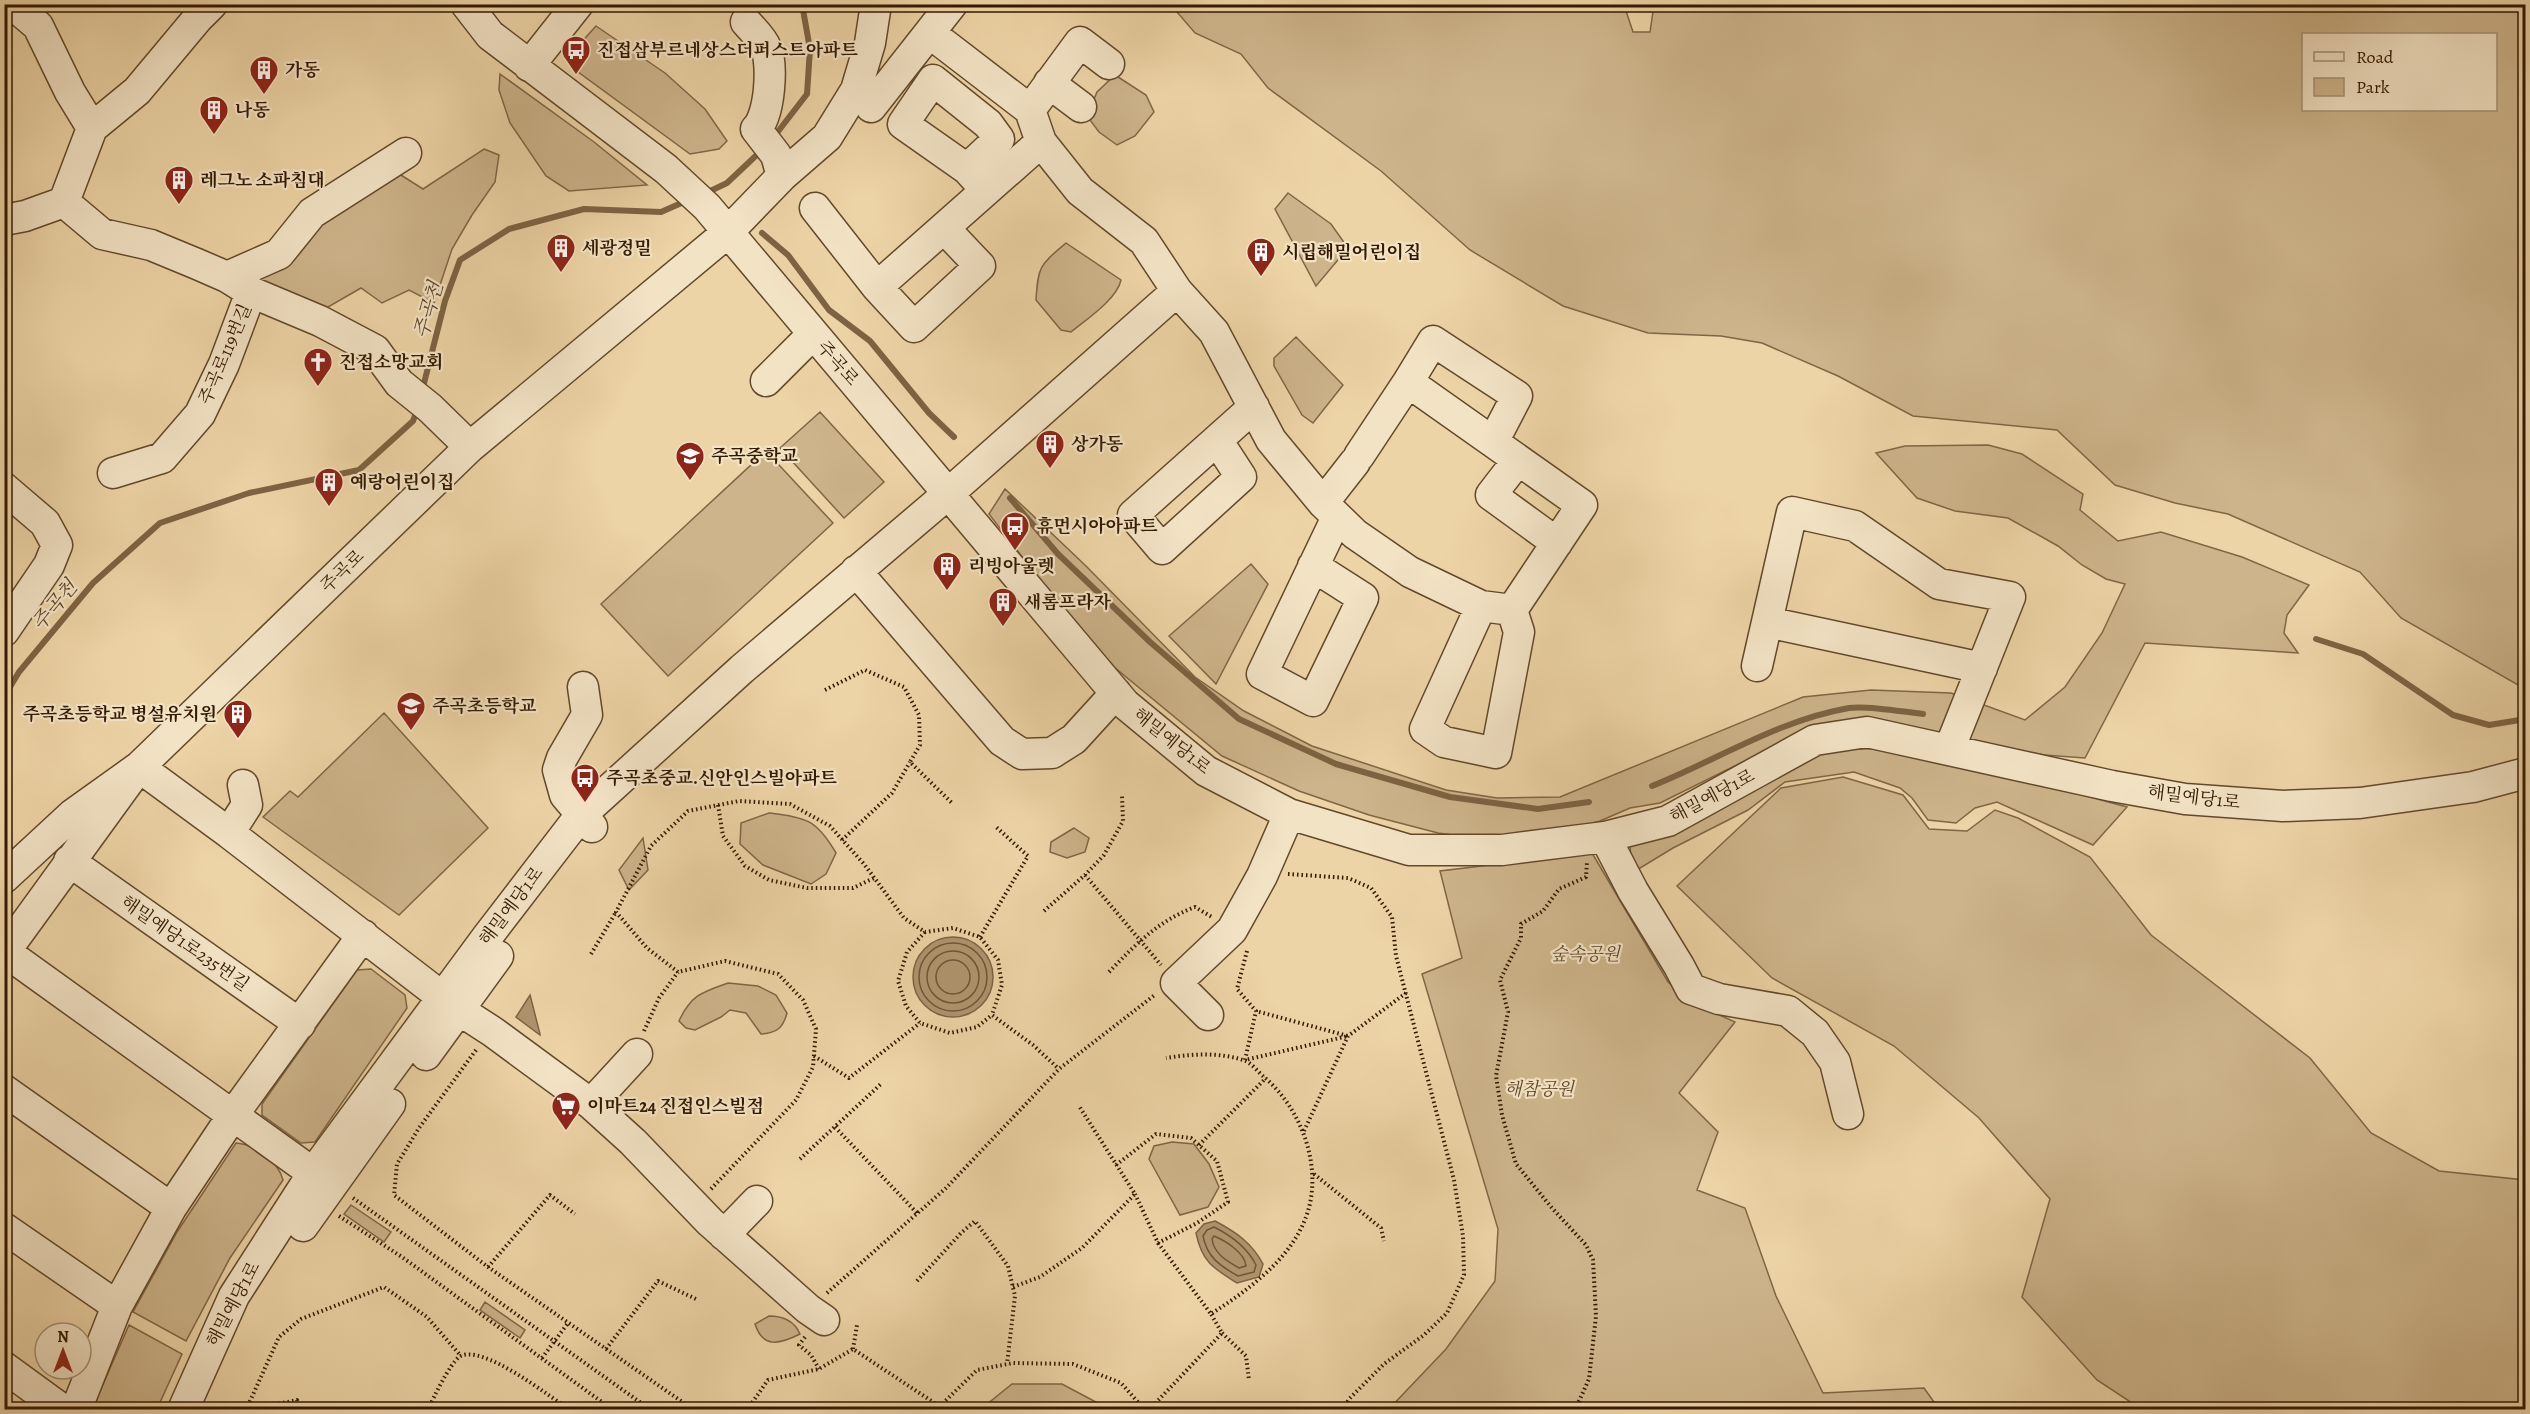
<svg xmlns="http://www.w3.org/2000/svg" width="2530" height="1414" viewBox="0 0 2530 1414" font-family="Alegreya,'Noto Serif KR',serif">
<rect width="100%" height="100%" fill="#edd4a6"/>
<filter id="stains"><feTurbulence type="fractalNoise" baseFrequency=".00333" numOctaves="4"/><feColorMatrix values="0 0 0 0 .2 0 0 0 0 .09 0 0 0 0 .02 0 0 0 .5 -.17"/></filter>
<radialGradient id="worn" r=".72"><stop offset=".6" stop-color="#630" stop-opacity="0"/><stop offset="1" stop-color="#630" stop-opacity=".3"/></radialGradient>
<path fill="#cdb48a" stroke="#806645" stroke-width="1.5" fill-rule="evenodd" d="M1654,5H2525V689L2401,618L2360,572L2228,514L2175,503L2115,485L2057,430L1913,416L1838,376L1762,343L1721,336L1648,333L1563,306L1470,250L1381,171L1268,88L1241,54L1195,33L1171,5H1624L1633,32H1650ZM2304,34H2496V110H2304Z
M596,26L665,73L705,109L727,141L719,149L690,154L570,66L568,57Z
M500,74L594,142L647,185L569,191L546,176L510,123L499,90Z
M1115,75L1146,95L1154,112L1135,136L1117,145L1099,132L1087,116L1097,92Z
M484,149L499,155L495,182L472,215L452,249L434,303L409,290L382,303L361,288L323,310L249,282L314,222L393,170L423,189Z
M1288,193L1331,224L1348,248L1316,286L1275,209Z
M1066,243L1121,280C1117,299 1087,319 1071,332L1061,330L1036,300C1038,266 1040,265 1066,243Z
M1296,337L1343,385L1313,423L1302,415L1274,366V358Z
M820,412L884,482L844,518L780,448Z
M1988,445L2022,454L2083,494L2080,510L2118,541L2161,532L2242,557L2309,585L2287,615L2284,633L2298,653L2145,643L2085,758L2044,755L1927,734H1799L1660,803L1630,808L1600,821L1554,833L1498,841L1438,833L1369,815L1299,791L1222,756L1114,667L1046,588L989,514L1005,489L1086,566L1195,677L1244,711L1312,746L1446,790L1497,798L1560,797L1803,697L1871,690L1951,693L2025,720L2065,687L2102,633L2125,584L2106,579L2082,565L2058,546L2008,518L1955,511L1917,498L1876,453L1905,446Z
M766,451L833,523L668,676L601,604Z
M1251,564L1268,584L1216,684L1169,636Z
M384,713L488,828L399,915L263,817L290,791L298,797Z
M1837,749H1885L2060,789L2127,807L2093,845L1997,802L1975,808L1956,823L1928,820L1912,798L1900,788L1854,772L1785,782L1748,810L1673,848L1632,873L1630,845L1800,760Z
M1843,777L1903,795L1929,829L1967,831L1995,810L2018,818L2090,857L2151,935L2310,1058L2371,1133L2439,1171L2525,1180V1409H2141L2097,1380L2022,1297L2050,1199L1979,1118L1894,1046L1772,978L1677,886L1781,788Z
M769,813C807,818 816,819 836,853L826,874L811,884L763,865L740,844L741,823Z
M1074,828L1089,838L1085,852L1067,858L1050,852L1051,842Z
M643,838L648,870L629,890L619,870Z
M1592,853L1668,982L1695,1004L1735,1022L1679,1093L1718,1132L1697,1190L1745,1208L1776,1296L1823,1393L1924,1388L1939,1409L1388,1410L1446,1349L1495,1281L1498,1229L1422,974L1462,958L1440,871Z
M371,969L405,995L407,1008L315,1142L301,1143L262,1115V1104L357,970Z
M728,983L758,986L776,995L787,1013C783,1028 777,1033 761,1034L746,1013L730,1010L721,1017L695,1030L686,1028L679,1021C691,995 702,992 728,983Z
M1172,1142L1194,1144L1209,1164L1219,1187L1208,1207L1180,1215L1149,1159L1154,1146Z
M236,1143C256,1145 278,1161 283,1180L230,1258L186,1341L133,1312L177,1232Z
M351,1205L391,1232L384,1242L344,1214Z
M485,1302L525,1330L520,1338L480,1310Z
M769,1316C783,1316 794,1320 800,1334C780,1344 763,1349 755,1324Z
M129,1325L182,1354L157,1409H106L94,1405Z
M1012,1384H1062L1109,1409H981Z"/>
<path fill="#ae946e" stroke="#7d6342" stroke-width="1.5" d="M913 977a40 40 0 1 1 80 0a40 40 0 1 1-80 0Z
M530,995L540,1034V1035L516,1017Z
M1215,1221C1236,1232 1252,1243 1263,1264L1259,1277L1237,1283C1213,1268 1202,1262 1196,1233L1204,1224Z"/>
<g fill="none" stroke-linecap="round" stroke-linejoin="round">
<path stroke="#705637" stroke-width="1.5" d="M919 977a34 34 0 1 1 68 0a34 34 0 1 1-68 0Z
M927 977a26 26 0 1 1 52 0a26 26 0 1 1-52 0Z
M936 977a17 17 0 1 1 34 0a17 17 0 1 1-34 0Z
M1214,1227C1232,1236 1247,1247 1256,1265L1254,1272L1238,1276C1220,1266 1207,1257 1203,1236L1207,1230Z
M1214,1236C1226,1241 1245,1253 1246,1266L1239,1268C1227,1261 1214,1254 1212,1239Z"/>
<path stroke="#7d6342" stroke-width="6" d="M773,138L807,94L810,49L802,4
M704,194L727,183L762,150
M762,233L788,255L829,310L870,341L929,413L954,437
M422,391L445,301L460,260L509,229L584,209L661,212L686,201
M1010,498L1058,554L1150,642L1239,719L1336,764L1450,797L1538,809L1589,802
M2316,639L2363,654L2453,715L2489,725L2526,719
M4,697L19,672L93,583L160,523L249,493L359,470L413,421L417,410
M1652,786C1717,760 1779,720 1849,708C1867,705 1903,712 1923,714"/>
<g stroke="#62482a" stroke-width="33">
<path id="minor" d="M12,4L38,26L70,92L92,128L64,202L102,234L151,245L197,264L227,277L251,292L320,321L375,350L399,383L430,408L470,447
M466,4L490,35L666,169L707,207L1125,704L1206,771L1289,814L1409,850H1502L1605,837L1668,821L1815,740L1867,732L2112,786L2185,799L2283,806L2360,803L2473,787L2526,773
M746,22C752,29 763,39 766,48C773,65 770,116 756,129L776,155L782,176
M931,34L1030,110L1041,142L1080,191L1144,241L1177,291L1214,332L1271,440L1323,503L1355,534L1410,572L1481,606L1512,610L1582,505L1408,382L1359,456
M529,66L578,4
M1049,83L1081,107
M871,107L952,4
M1030,110L1080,42L1109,64
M92,128L137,91L198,18L212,4
M967,169L999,139L988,124L933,80L903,124L967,169L986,190
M815,208L877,287L1041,142
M4,220L25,216L64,202
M227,277L279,254L312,213L406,153
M877,287L914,327L980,266L944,228
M766,381L813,334
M1408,382L1433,341L1517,396L1493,442
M1217,440L1241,477L1162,549L1133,515L1254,407
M1518,460L1491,495L1557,543
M113,473L162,458L200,414L224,364L251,292
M4,488L45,523L57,545L49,565L4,631
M1323,503L1355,462
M1313,566L1363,598L1313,701L1262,674L1337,517
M856,571L1002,741L1022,754L1052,753L1074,739L1116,693
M1481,606L1425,729L1444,742L1496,753L1519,632L1512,610
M1767,622L1982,668
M1757,666L1792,512L1855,526L1939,584L2010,597L1949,750
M583,687L587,715L562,758L558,770L565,795L592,827
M229,833L247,805L243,785
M1605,837L1633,891L1679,966L1691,989L1719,999L1788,1011L1815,1033L1835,1062L1848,1114
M69,861L300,1024
M4,878L72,815L139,767L229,833L459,1010L493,1032L591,1104L633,1142L710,1222L808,1309L824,1320
M4,951L313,1173
M4,953L139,767L470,447L727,233L782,176L827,137L856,90L870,43L876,4
M1208,1015L1176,983L1232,930L1262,876L1289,814
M426,1055L498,956
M4,1090L171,1208
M591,1104L637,1054
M303,1226L390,1104
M4,1228L117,1306
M724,1235L757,1201
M4,1367L63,1410
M76,1410L117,1306L171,1208L233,1115L363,935
M183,1410L234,1296L313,1173L487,937L580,816L742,669L949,493L1177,291"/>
</g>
<path stroke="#331900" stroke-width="4" stroke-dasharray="1.5 3" stroke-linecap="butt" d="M825,690L865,670L904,687L919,715L920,745L910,762L953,804
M718,805L723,836L745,866L769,880L807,888H853L874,878
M842,840L892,793L910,762
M1288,874L1348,878L1371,888L1392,917L1396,956L1454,1180L1463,1236L1464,1275L1447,1313L1424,1335L1384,1364L1349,1399L1343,1410
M1085,875L1161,965
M1044,911L1085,875L1104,855L1123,821L1122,796
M925,932L907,952L898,981L906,1006L920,1023L950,1033L977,1027L992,1015
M980,937L1028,856L995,826
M1247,951L1237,989L1256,1011L1245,1060L1348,1036L1256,1011
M591,954L616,912
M1109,972C1136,944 1158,921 1195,907L1212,917
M644,1031L659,998L678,972
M476,1050L419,1128L397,1164L394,1195L488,1267L694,1410
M814,1056L849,1078L920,1023
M835,1127L917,1213
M1304,1131L1348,1036L1406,993
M1199,1145L1266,1078
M800,1159L882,1083
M1116,1165L1156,1134L1191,1138L1217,1161L1228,1202L1197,1223L1158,1243L1135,1194
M1314,1174L1381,1228L1384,1241
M711,1189L796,1100L813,1067L816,1029L803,1000L778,974L725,961L678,972L647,948L616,912L651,846L688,811L739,801L790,804L830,826L864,864L904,918L925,932L953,928L980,937L998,960L1002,985L992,1015L1033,1045L1059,1069
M353,1198L651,1410
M339,1216L402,1257L613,1410
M1158,1243L1211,1314C1248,1290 1290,1260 1306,1217C1324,1169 1302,1109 1264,1077C1258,1072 1251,1062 1243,1060C1218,1052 1191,1054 1166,1058
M488,1267L550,1195L575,1214
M917,1281L961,1233L975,1221L1008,1266L1015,1296L1007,1364
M1013,1287L1040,1277L1082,1248L1135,1194L1079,1106
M827,1293L946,1188L1059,1069L1156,994
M1222,1333L1246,1356L1249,1380
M805,1337L799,1345L811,1355L819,1369
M606,1349L658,1281L696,1299
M853,1349L857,1325
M542,1358L568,1323
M246,1410L279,1337L301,1319L384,1287L427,1317L461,1356
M248,1410L297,1400L298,1410
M428,1410C433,1398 450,1364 459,1357C481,1342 550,1397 570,1410
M747,1410L768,1380L819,1369L853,1349L939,1406
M936,1410L977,1370L1013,1363L1073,1364L1121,1383L1145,1410
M1149,1410L1222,1333L1211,1314
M1575,1410L1589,1379L1596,1316L1593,1260L1586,1245L1552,1208L1516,1164L1502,1115L1496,1076L1508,1012L1500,980L1521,938V924L1543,911L1559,889L1586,877L1587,862"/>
<use href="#minor" stroke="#f3e3c5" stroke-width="30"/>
</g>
<defs>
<g id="bus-pin" transform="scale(1.5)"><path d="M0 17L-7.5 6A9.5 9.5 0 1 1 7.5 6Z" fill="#8f2418" stroke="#f3e3c5"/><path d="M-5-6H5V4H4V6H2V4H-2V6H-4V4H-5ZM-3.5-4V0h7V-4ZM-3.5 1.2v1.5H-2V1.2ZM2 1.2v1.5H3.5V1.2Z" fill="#fff"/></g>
<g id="building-pin" transform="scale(1.5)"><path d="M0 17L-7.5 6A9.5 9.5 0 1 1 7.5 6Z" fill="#8f2418" stroke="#f3e3c5"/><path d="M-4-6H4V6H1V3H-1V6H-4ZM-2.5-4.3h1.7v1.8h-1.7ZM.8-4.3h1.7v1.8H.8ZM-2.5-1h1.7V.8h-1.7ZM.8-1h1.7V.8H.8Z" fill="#fff"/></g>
<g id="church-pin" transform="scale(1.5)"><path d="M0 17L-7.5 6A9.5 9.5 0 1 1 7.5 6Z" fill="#8f2418" stroke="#f3e3c5"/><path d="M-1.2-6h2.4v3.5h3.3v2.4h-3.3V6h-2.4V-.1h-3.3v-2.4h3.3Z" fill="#fff"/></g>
<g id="school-pin" transform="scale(1.5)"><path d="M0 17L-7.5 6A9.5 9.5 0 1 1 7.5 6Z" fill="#8f2418" stroke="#f3e3c5"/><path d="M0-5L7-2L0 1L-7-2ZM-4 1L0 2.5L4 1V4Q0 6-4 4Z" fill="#fff"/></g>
<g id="supermarket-pin" transform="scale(1.5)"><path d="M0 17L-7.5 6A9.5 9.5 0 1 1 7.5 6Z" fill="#8f2418" stroke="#f3e3c5"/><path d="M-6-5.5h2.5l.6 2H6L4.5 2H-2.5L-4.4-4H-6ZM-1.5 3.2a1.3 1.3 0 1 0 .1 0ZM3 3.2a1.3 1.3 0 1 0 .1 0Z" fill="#fff"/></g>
</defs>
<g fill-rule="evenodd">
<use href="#bus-pin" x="576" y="50"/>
<use href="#building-pin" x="264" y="70"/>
<use href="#building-pin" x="214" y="110"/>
<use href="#building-pin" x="179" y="180"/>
<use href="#building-pin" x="561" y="248"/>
<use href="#building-pin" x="1261" y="252"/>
<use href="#church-pin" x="318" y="362"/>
<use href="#building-pin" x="1050" y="444"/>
<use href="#school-pin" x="690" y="456"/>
<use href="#building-pin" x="329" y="482"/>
<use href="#bus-pin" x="1015" y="526"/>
<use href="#building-pin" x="947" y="566"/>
<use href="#building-pin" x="1003" y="602"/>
<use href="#school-pin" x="411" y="706"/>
<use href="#building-pin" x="238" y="714"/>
<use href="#bus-pin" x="585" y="778"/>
<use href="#supermarket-pin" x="566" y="1106"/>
</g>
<g text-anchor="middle" stroke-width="4.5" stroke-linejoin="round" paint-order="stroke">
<g font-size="18" font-weight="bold" fill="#331900" stroke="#f3e3c5" text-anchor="start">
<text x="597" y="56">진접삼부르네상스더퍼스트아파트</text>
<text x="285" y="76">가동</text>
<text x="235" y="116">나동</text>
<text x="200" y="186">레그노 소파침대</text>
<text x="582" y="254">세광정밀</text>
<text x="1282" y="258">시립해밀어린이집</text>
<text x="339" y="368">진접소망교회</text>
<text x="1071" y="450">상가동</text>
<text x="711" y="462">주곡중학교</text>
<text x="350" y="488">예랑어린이집</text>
<text x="1036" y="532">휴먼시아아파트</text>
<text x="968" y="572">리빙아울렛</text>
<text x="1024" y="608">새롬프라자</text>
<text x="432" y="712">주곡초등학교</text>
<text x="217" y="720" text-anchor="end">주곡초등학교 병설유치원</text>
<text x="606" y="784">주곡초중교.신안인스빌아파트</text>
<text x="587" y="1112">이마트24 진접인스빌점</text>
</g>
<g font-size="18" fill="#331900" stroke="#f3e3c5">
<text transform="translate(225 354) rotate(-67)" y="6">주곡로119번길</text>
<text transform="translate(838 363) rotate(49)" y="6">주곡로</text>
<text transform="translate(342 571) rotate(-44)" y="6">주곡로</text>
<text transform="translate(1172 741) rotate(39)" y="6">해밀예당1로</text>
<text transform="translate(1712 796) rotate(-28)" y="6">해밀예당1로</text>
<text transform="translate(2194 797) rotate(7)" y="6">해밀예당1로</text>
<text transform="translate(511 906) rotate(-53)" y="6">해밀예당1로</text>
<text transform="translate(185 943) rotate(35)" y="6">해밀예당1로235번길</text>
<text transform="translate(233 1304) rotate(-62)" y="6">해밀예당1로</text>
</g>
<g font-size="18" font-style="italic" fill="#614829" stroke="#f3e3c5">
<text x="1585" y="960">숲속공원</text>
<text x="1539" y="1095">해참공원</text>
</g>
<g font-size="20" font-style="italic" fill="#5e4426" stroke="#f3e3c5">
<text transform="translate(428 310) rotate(-74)" y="7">주곡천</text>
<text transform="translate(54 605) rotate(-50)" y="7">주곡천</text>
</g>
</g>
<rect width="2530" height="1414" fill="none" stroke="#edd4a6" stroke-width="24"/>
<rect x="6" y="6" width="2518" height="1402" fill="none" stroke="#331900" stroke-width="3"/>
<rect x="12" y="12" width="2506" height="1390" fill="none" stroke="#331900" stroke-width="1.5"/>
<rect x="2302" y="33" width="195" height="78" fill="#f3e3c5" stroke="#a69276" stroke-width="1.5"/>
<rect x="2314" y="52" width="30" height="9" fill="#f3e3c5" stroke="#a69276" stroke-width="1.5"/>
<text x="2356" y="63" font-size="18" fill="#331900">Road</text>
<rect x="2314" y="78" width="30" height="18" fill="#cdb48a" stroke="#a69276" stroke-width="1.5"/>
<text x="2356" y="93" font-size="18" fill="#331900">Park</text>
<g transform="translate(63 1351)"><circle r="28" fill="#f3e3c5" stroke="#a69276" stroke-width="1.5"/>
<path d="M0-4.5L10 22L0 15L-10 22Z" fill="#8f2418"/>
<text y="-9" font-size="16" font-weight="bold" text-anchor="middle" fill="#331900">N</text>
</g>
<rect width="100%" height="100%" filter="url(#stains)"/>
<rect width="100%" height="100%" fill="url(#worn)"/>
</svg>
